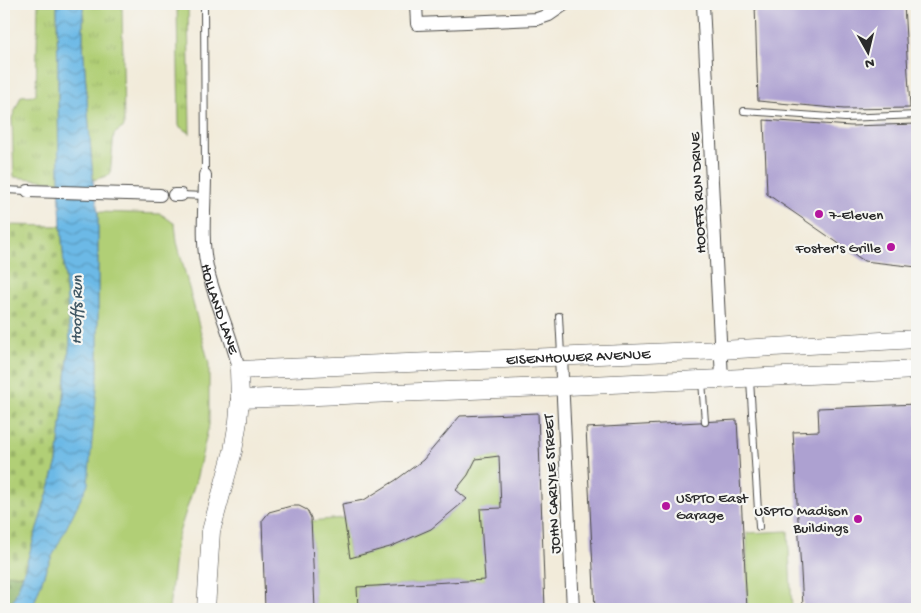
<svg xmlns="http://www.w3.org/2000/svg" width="921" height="613" viewBox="0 0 921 613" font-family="'Gochi Hand',sans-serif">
<defs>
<pattern id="grass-tufts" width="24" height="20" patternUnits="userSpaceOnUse" patternTransform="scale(1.25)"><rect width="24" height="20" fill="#b1cf76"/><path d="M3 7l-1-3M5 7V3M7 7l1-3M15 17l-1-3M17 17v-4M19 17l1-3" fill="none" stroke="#98b266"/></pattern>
<pattern id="forest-firs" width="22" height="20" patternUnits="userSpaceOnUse" patternTransform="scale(1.25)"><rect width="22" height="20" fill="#8cb267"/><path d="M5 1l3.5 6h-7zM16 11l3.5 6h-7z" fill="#739155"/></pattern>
<pattern id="cemetery-stones" width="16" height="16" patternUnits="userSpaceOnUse" patternTransform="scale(1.25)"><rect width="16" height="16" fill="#b1cf76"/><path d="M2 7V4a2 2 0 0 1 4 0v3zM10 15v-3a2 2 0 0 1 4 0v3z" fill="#98b266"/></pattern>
<pattern id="water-waves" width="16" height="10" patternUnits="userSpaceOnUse" patternTransform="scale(1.25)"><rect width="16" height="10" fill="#6cb9e6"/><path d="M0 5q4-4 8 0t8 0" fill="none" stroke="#5997bb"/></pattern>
</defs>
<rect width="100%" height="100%" fill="#f6f6f2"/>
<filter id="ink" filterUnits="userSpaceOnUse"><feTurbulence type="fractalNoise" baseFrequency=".02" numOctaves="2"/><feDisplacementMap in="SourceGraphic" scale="10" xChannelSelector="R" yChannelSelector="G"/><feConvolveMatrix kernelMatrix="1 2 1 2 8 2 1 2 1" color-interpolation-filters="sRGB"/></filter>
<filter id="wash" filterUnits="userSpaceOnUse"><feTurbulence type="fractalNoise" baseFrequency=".0096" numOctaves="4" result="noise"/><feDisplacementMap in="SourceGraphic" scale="20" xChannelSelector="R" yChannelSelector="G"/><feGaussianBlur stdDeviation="1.12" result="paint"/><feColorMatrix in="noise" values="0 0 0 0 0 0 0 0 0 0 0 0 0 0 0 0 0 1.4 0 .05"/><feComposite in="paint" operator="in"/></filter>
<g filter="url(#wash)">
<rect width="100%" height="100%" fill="#f2ebda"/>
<path fill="url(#grass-tufts)" stroke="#6e7d50" d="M38,4H57L59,182L14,177L12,118L21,96L36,95Z
M83,4H188L190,134L179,126L177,5L122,6L124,127L114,134L110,175L93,180L83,43Z"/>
<path fill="url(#forest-firs)" stroke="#5c6e49" d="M4,574L23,575L10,609H4Z"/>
<path fill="url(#cemetery-stones)" stroke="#6e7d50" d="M4,225L61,226L70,340L57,462L23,575L4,574Z"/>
<path fill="#b1cf76" stroke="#6e7d50" d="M98,212L161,214L175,224L177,242L209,364V425L196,480L177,539L169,609H32L46,569L98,377Z
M499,456L501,508L485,580L357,587L358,609H315L311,521L344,518L350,558L390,547L431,529L466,500L456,490L468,475L476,459Z
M788,531L792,609H747V533Z"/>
<path fill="url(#water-waves)" stroke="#4c7288" d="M57,4H83V43L93,180L98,212V377L88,484L46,569L32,609H10L23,575L57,462L70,340L61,226L59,182Z"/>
<g id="blocks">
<path fill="#ada1d1" d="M755,4H904L910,108L844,109L758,101Z
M764,120L851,126L917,124V267L864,261L767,194Z
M917,404V609H826L825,606L803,607L793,432L819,431L818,408Z
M538,413L545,609H358L357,587L485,580L480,509L501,508L499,456L476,459L468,475L456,490L467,499L431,529L390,547L350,558L342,504L364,500L396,480L423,460L460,416Z
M737,420L747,609H595L586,428Z
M291,506H299L307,510L311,518L315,609H265L262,521L269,512Z"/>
</g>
</g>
<g filter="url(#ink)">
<use href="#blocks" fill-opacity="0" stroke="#494845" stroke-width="1"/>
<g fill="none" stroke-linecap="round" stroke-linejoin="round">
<g stroke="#494845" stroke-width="8">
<path id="service" d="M204,4L205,175
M4,7L7,4
M744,111L845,118L917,115
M4,190L28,191
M181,195L205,196
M559,316L561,355
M750,380L759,527
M702,381L705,422"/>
</g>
<g stroke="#494845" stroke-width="14">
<g id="minor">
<path d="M416,4L417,24L537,19L549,15L565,4"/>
<path d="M703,4L722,379"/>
<path id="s1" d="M205,175C205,204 201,240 207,267C215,303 232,335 239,370"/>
<path d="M28,191L160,195"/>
<path d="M174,195H181"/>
<path d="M561,357L573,609"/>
</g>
</g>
<g stroke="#494845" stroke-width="19">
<g id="secondary">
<path d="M240,399L546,387L917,370"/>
<path id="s2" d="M206,609L211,531L233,451L238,421L240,399L239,370L721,350L917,339"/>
</g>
</g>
<use href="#service" stroke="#fff" stroke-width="6"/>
<use href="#minor" stroke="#fff" stroke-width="12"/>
<use href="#secondary" stroke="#fff" stroke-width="18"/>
</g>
</g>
<g fill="#b5179e" stroke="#f6f6f2" stroke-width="2">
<circle cx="819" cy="214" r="5"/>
<circle cx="891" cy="247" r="5"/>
<circle cx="666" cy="506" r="5"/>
<circle cx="858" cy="519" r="5"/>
</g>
<g text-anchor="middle" stroke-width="4.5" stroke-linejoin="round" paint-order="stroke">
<g font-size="15" fill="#2b2b2b" stroke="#f6f6f2">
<text transform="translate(697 193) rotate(-93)" y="5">HOOFFS RUN DRIVE</text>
<text dy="5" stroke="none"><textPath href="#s1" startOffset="136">HOLLAND LANE</textPath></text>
<text dy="5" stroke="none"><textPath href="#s2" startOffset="582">EISENHOWER AVENUE</textPath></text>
<text transform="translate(551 484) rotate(-93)" y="5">JOHN CARLYLE STREET</text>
</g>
<g font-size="15" fill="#2b2b2b" stroke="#f6f6f2" text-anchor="start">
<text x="829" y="219">7-Eleven</text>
<text x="881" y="252" text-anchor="end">Foster's Grille</text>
<text x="676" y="502">USPTO East<tspan x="676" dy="17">Garage</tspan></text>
<text x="848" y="515" text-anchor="end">USPTO Madison<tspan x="848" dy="17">Buildings</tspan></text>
</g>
<g font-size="16" font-style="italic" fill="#3e5663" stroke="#f6f6f2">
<text transform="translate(75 310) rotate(-89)" y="6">Hooffs Run</text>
</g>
</g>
<rect width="921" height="613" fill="none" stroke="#f6f6f2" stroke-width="20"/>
<g transform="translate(868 52) rotate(172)" stroke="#f6f6f2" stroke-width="4" paint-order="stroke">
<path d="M0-4L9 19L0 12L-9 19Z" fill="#2b2b2b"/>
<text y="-8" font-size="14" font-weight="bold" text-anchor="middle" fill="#2b2b2b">N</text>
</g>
</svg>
